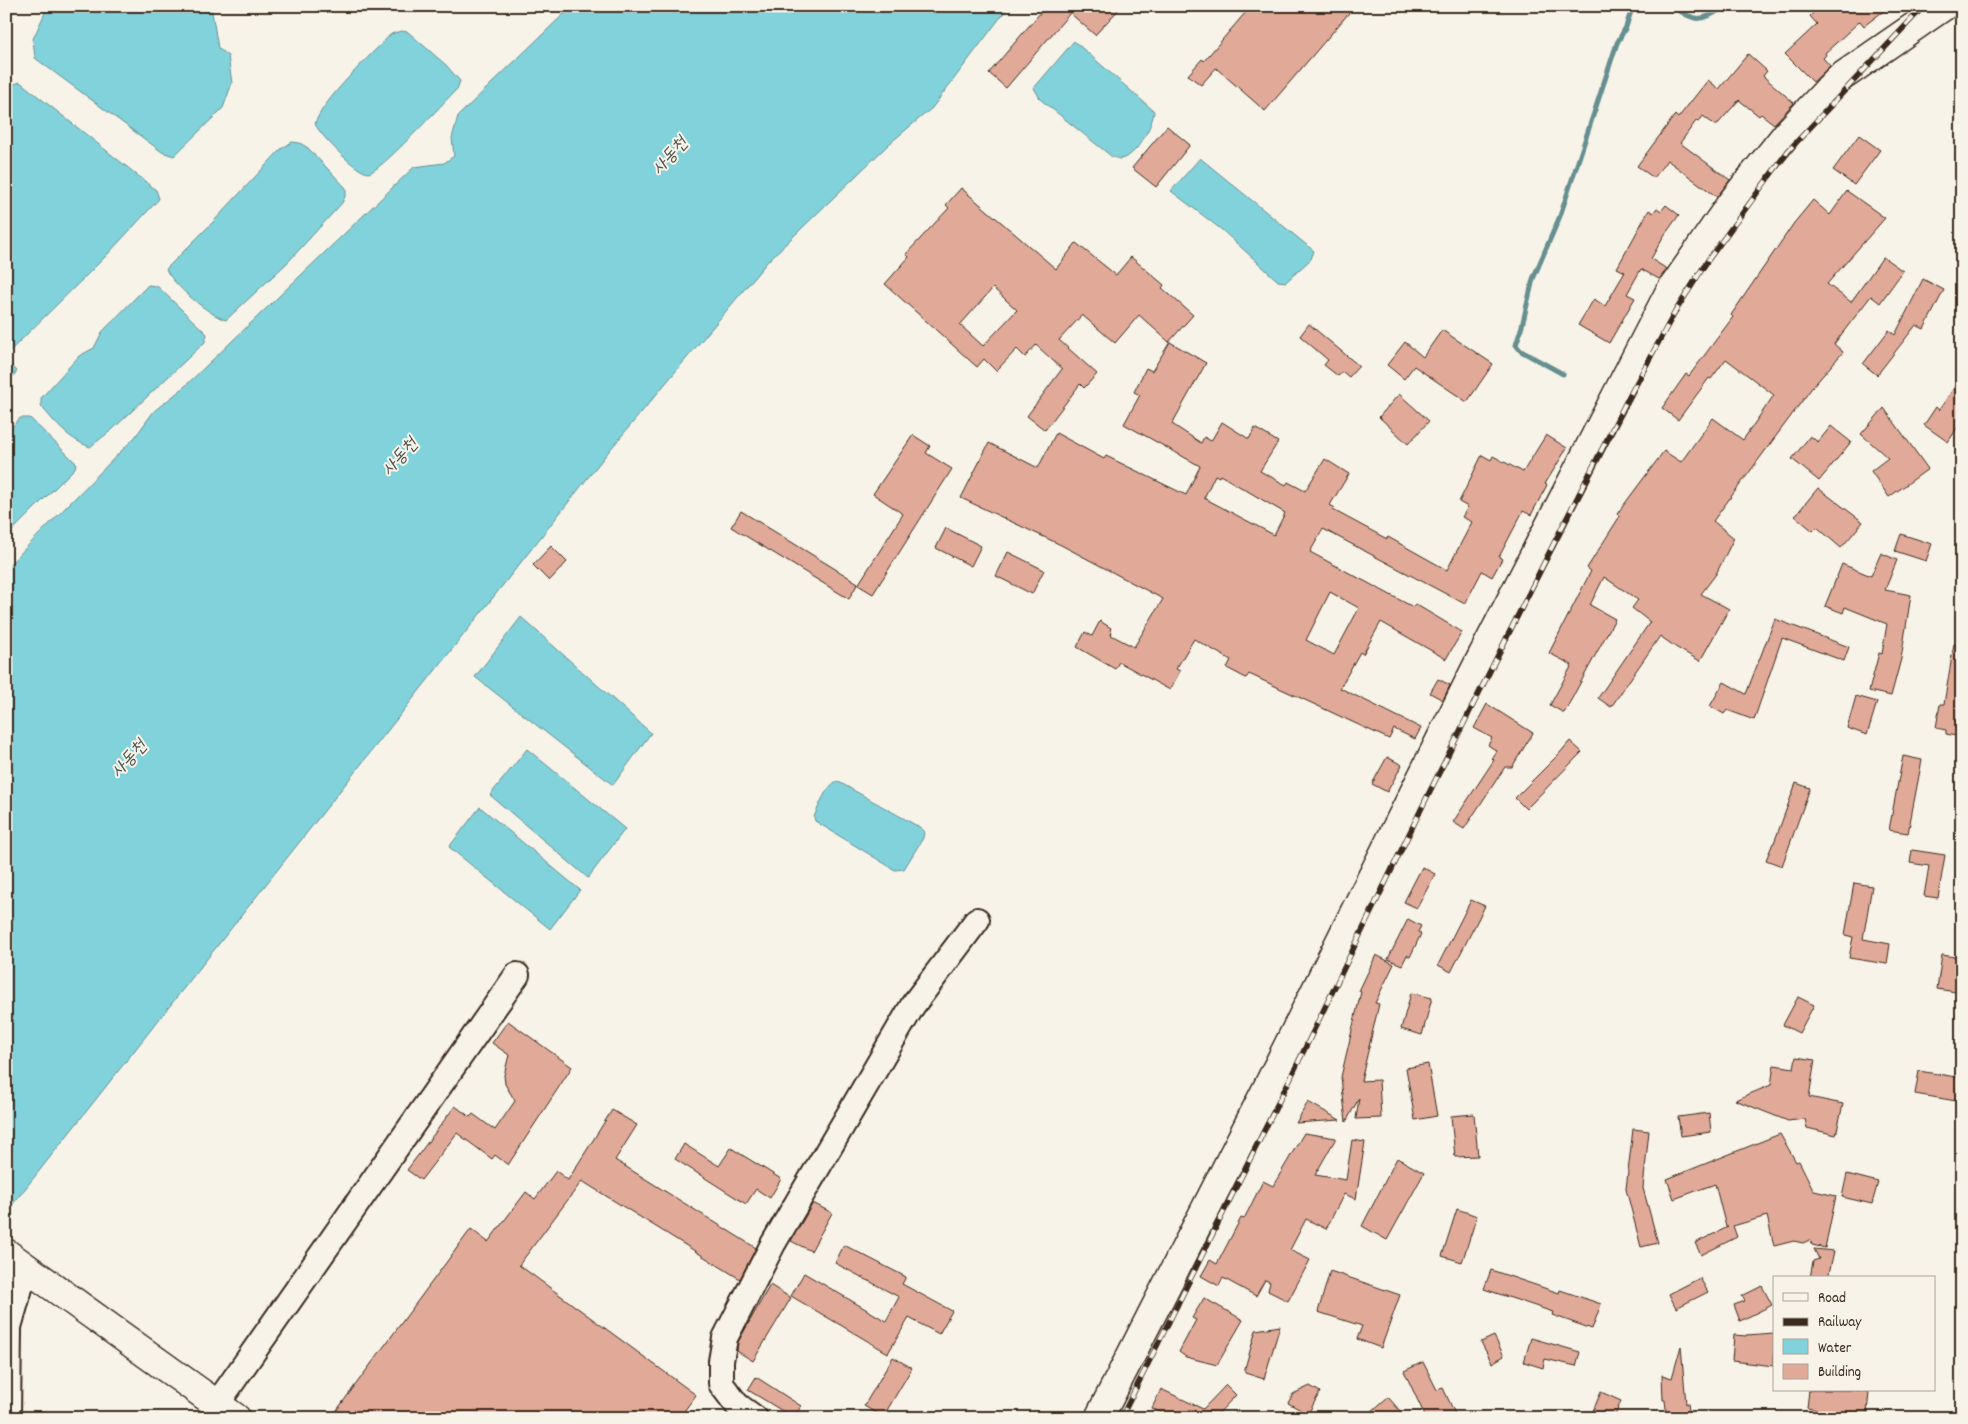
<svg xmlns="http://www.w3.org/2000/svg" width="1968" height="1424" viewBox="0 0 1968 1424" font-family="Dekko,'Poor Story',sans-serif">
<rect width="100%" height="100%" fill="#f7f3e8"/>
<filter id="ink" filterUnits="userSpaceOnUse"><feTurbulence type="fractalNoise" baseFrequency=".02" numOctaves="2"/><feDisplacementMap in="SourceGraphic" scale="10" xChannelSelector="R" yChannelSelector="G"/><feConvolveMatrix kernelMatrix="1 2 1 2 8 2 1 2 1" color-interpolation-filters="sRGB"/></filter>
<g filter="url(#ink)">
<path fill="#82d2dc" stroke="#668f90" d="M48,6H211L218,48L228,56L232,83L223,108L174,156L162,152L35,58L33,39Z
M572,6H1009L932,108L889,144L768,261L609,451L13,1204L6,1218V568L135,437L154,411L182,389L414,167L444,163L454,156L452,138L458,116Z
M401,31L408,32L446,65L460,81L457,89C445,101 378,174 368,173C356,172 320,135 315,124C322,100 372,54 391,34Z
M1074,41L1154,111C1153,125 1136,159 1119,159C1118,159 1111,156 1111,156L1041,100L1034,88Z
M20,82L156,190L159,199L106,256L10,351L6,350V101L12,85Z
M292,142L300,143L308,148L346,188V194L342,203L288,262L226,320C210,316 172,284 166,269L213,222L281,149Z
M1200,158L1314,251L1311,259L1286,282L1278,281L1222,230L1171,191Z
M148,285L157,286L207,334L205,342L113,429L90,447C68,439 56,424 41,406V398L79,356L94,348L102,332Z
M6,360L17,371L6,386Z
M20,418H30L76,463L75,468L6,537V434Z
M521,617L651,733L613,785L475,677Z
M527,749L625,829L588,878L490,795Z
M837,781L921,828L924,832L923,838L904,869L895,870L815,821L814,817C819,806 826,786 837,781Z
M480,807L580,890L550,929L449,847Z"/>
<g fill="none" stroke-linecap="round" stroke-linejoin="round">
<path stroke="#668f90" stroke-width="5" d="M1673,6C1695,23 1703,22 1725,6
M1563,374L1521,351L1516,345L1522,326L1533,279L1560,216L1617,43L1626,27L1632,8L1631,6"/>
</g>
<path fill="#e1aa98" stroke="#3b2a1e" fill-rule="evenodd" d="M1046,6H1122L1095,35L1070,13L1006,88L989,73Z
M1251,6H1355L1265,111L1216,68L1201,85L1188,75L1202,59L1204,61Z
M1820,6H1890L1864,26L1860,21L1825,53L1826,55L1823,58L1830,66L1813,82L1785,54L1817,24L1810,16Z
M1748,54L1767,71L1763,76L1794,103L1774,124L1761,114L1759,116L1739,100L1716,126L1703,116L1699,122L1696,121L1680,143L1730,180L1717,197L1667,160L1654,178L1637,166L1675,115L1678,118L1708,80L1719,89Z
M1167,126L1190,145L1156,187L1132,168Z
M1859,135L1880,150L1854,185L1833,170Z
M961,188L1056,269L1076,243L1116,275L1131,257L1164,285L1162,288L1193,315L1169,342L1139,315L1115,343L1082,315L1059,340L1097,374L1084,388L1080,384L1045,430L1027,416L1062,369L1036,345L1025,357L1017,349L996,371L984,359L977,367L885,284L909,257L906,254L949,208L946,205ZM993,288L1017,310L983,346L960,325Z
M1847,191L1885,218L1827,284L1851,302L1883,257L1903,271L1880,303L1871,296L1834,344L1843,352L1811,389L1713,521L1734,538L1716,574L1701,594L1729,609L1700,661L1677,648L1660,636L1611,707L1598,698L1650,622L1632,608L1638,600L1604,577L1590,605L1615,619L1564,713L1550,705L1572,665L1549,653L1591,571L1587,568L1620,516L1617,514L1664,451L1681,462L1713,418L1743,440L1774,395L1726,359L1711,379L1709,378L1678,420L1662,408L1686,374L1689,376L1733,317L1731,315L1794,223L1813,200L1830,215Z
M1666,205L1679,215L1663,237L1651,259L1667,269L1659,279L1641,269L1627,294L1635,298L1609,343L1578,325L1594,299L1605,306L1625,272L1617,268L1649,210L1653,213L1657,208L1661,211Z
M1923,279L1944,290L1924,329L1916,325L1877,375L1863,364L1889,330L1895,335Z
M1309,324L1359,366L1349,377L1343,372L1338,376L1324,365L1328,360L1300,336Z
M1442,330L1493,364L1467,402L1414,366L1404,379L1387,365L1405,342L1423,357Z
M1170,342L1206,363L1172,424L1201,443L1204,437L1211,441L1222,422L1249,439L1255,428L1278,442L1260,471L1286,485L1288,482L1305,491L1325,459L1349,474L1330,505L1335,508L1333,510L1387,539L1388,537L1447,570L1472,522L1462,517L1468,507L1459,502L1482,455L1491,460L1493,456L1523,472L1546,435L1567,448L1545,484L1547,485L1531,515L1523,511L1499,557L1502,559L1492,577L1482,571L1465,604L1323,529L1310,552L1413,607L1415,604L1462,632L1446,659L1381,622L1363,654L1360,652L1340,688L1421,728L1415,739L1394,729L1389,739L1249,674L1246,678L1227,668L1231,660L1194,639L1176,669L1180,671L1170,690L1119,662L1115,669L1077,647L1085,632L1092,636L1100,621L1111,628L1110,630L1112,632L1111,635L1134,647L1163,599L1061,545L961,498L989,443L1038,468L1056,433L1104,459L1106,456L1186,495L1200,466L1124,424L1140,395L1134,392L1146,368L1152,371ZM1215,475L1219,477L1220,475L1285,513L1274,535L1204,498ZM1330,592L1359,608L1334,655L1306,640Z
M1962,376V421L1948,442L1924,425L1936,407L1939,410Z
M1399,394L1429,421L1408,444L1379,417Z
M1884,408L1928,469L1889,497L1871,471L1888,458L1861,434Z
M1831,426L1851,442L1819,481L1792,459L1810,436L1818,442Z
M913,435L930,446L926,453L952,469L873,594L858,585L903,514L873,494Z
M1818,488L1863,522L1841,548L1817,527L1813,531L1795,516Z
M741,511L858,583L849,599L731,527Z
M946,528L981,546L971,566L936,548Z
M1901,534L1932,544L1926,561L1895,551Z
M551,546L567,562L549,581L533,565Z
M1008,552L1044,570L1032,594L996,576Z
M1881,553L1897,560L1885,590L1911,595L1901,659L1891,696L1869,691L1879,653L1882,654L1887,624L1845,607L1843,613L1825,606L1842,564L1871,576Z
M1775,619L1849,647L1844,661L1782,638L1754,720L1727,710L1724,714L1710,706L1724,682L1746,694Z
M1954,644L1962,645V737L1946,734V730L1936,728L1940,704H1944Z
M1438,679L1450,685L1443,700L1430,693Z
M1856,696L1877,702L1867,735L1847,728Z
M1487,704L1533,733L1512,767H1505L1464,829L1453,822L1494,760L1492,758L1497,751L1488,745L1492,738L1474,728Z
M1570,741L1582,752L1526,809L1515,798L1559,754Z
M1903,756L1922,760L1908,833L1889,830Z
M1387,757L1402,765L1387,792L1372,784Z
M1796,783L1810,788L1782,866L1766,860L1773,843H1774Z
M1912,850L1945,855L1938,898L1924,896L1929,866L1910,863Z
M1422,867L1435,874L1417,908L1404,902Z
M1854,883L1872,886L1863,939L1890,944L1887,964L1849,958L1853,937L1845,935Z
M1471,900L1485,906L1451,972L1438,965Z
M1408,919L1421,926L1418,932L1421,934L1410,957L1407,955L1402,965L1388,959Z
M1376,955L1394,964L1375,1003L1379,1004L1361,1081L1379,1080L1381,1118L1356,1119L1359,1098L1346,1122L1341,1077L1361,992L1359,991Z
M1942,955L1962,958V993L1937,989Z
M1411,993L1432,998L1422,1035L1401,1029Z
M1798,997L1814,1005L1799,1033L1783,1025Z
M508,1021L572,1067L508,1165L495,1155L492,1159L457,1133L421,1180L407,1170L455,1106L470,1117L473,1114L495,1130L515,1101L505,1084L504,1075L509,1055L492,1043Z
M1796,1057L1815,1060L1809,1097L1843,1104L1836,1135L1807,1128L1805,1119L1788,1121L1735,1100L1771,1085L1774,1065L1794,1068Z
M1428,1064L1437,1116L1415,1120L1406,1068Z
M1919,1071L1962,1078V1102L1915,1094Z
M1308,1102L1340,1120L1296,1123Z
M612,1110L637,1125L615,1160L756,1248L740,1279L582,1181L519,1265L696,1395L679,1418H331L471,1229L488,1242L526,1192L535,1199L556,1171L568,1180Z
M1709,1113L1711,1132L1681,1136L1678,1117Z
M1474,1114L1478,1156L1455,1157L1451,1116Z
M1633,1129L1649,1131L1643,1188L1658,1243L1641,1247L1626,1189Z
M1304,1133L1336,1138L1315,1175L1346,1180L1352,1140L1365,1142L1356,1199L1344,1194L1326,1229L1306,1219L1290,1250L1310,1260L1288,1301L1268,1291L1270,1282L1265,1280L1256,1296L1223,1278L1219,1286L1201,1276L1210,1260L1217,1264L1241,1218L1244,1219L1263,1181L1273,1186Z
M1780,1134L1796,1162L1799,1161L1814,1191L1836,1196L1825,1248L1812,1245L1810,1240L1803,1243L1794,1241L1774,1246L1767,1216L1733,1226L1737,1237L1701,1255L1695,1243L1728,1227H1726L1715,1184L1674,1199L1667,1179Z
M684,1144L719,1166L731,1148L781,1179L770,1198L756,1189L746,1204L675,1159Z
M1397,1158L1424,1173L1387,1240L1362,1226Z
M1847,1174L1878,1182L1872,1204L1842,1197Z
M813,1203L832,1213L811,1251L791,1241Z
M1457,1209L1477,1216L1462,1262L1442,1256Z
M844,1245L906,1277L902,1284L952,1311L939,1334L909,1318L888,1353L791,1296L804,1273L886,1321L899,1297L835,1263Z
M1814,1249L1834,1251L1828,1278H1810L1813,1261L1819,1259Z
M1491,1270L1559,1293L1560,1290L1601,1304L1592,1329L1552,1315L1553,1312L1484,1289Z
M1330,1271L1400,1295L1381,1348L1357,1339L1362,1326L1318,1312Z
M1700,1278L1708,1292L1676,1308L1669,1294Z
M770,1285L791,1298L753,1361L737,1351L738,1342Z
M1762,1286L1772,1305L1740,1321L1734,1305L1745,1301L1742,1296Z
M1204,1298L1243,1320L1217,1365L1186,1357L1179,1352L1196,1320L1192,1318Z
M1280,1326L1264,1379L1245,1373V1368L1256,1330Z
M1774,1333V1366L1732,1361L1734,1335L1746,1336V1335Z
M1494,1336L1504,1356L1492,1363L1481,1342Z
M1531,1338L1580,1352L1576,1366L1545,1359L1543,1368L1524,1362Z
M1681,1346L1686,1404L1688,1403L1690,1418H1667L1665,1400H1663L1662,1375L1672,1378Z
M893,1357L912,1368L883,1417L864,1406Z
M1423,1362L1437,1390L1443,1388L1457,1418H1426L1404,1371Z
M756,1377L801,1406L794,1418L748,1390Z
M1226,1385L1236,1395L1216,1416L1221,1418H1171L1152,1408L1161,1389L1203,1409Z
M1310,1386L1320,1392L1308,1414L1288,1403L1293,1394Z
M1809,1390H1853L1869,1392L1867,1414L1830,1410V1412L1807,1408Z
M1601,1392L1621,1401L1614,1418H1590Z
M1388,1397L1406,1418H1364Z"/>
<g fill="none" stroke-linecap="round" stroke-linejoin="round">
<g stroke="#3b2a1e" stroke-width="28">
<path id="minor" d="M217,1404L517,975
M8,1418L9,1327L26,1267
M755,1418L737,1405L721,1384V1361L725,1338L773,1244L913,1005L977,920"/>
</g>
<g stroke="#3b2a1e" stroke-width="31">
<path id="major" d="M6,1253L236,1418
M1099,1418L1264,1094L1474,672L1669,293L1732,202L1789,131L1837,80L1944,6"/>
</g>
<use href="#minor" stroke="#f7f3e8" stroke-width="24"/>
<use href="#major" stroke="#f7f3e8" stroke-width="28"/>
<g stroke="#3b2a1e" stroke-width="5.5">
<path id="rail" d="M1121,1418L1293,1073L1428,795L1555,541L1626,402L1675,312L1708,260L1788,151L1924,6"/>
</g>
<use href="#rail" stroke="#f7f3e8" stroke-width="4" stroke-dasharray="11" stroke-linecap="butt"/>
</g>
</g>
<g text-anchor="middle" stroke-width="4" stroke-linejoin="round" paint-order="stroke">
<g font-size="18" font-style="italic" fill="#4d544e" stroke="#f7f3e8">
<text transform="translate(669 155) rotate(-48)" y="6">사동천</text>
<text transform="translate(399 456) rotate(-48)" y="6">사동천</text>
<text transform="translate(128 758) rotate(-48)" y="6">사동천</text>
</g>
</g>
<rect width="1968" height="1424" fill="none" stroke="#f7f3e8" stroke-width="25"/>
<rect x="12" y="12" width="1943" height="1399" fill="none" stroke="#3b2a1e" stroke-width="2" filter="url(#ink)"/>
<rect x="1773" y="1276" width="162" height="115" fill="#f7f3e8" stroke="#aca397"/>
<rect x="1783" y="1293" width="25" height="8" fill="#f7f3e8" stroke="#aca397"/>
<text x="1818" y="1302" font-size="15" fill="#3b2a1e">Road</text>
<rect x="1783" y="1318" width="25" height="8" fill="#3b2a1e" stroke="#aca397"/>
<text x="1818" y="1326" font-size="15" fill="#3b2a1e">Railway</text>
<rect x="1783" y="1339" width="25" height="15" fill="#82d2dc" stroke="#aca397"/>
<text x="1818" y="1352" font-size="15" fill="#3b2a1e">Water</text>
<rect x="1783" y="1364" width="25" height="15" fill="#e1aa98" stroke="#aca397"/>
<text x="1818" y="1376" font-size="15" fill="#3b2a1e">Building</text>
</svg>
